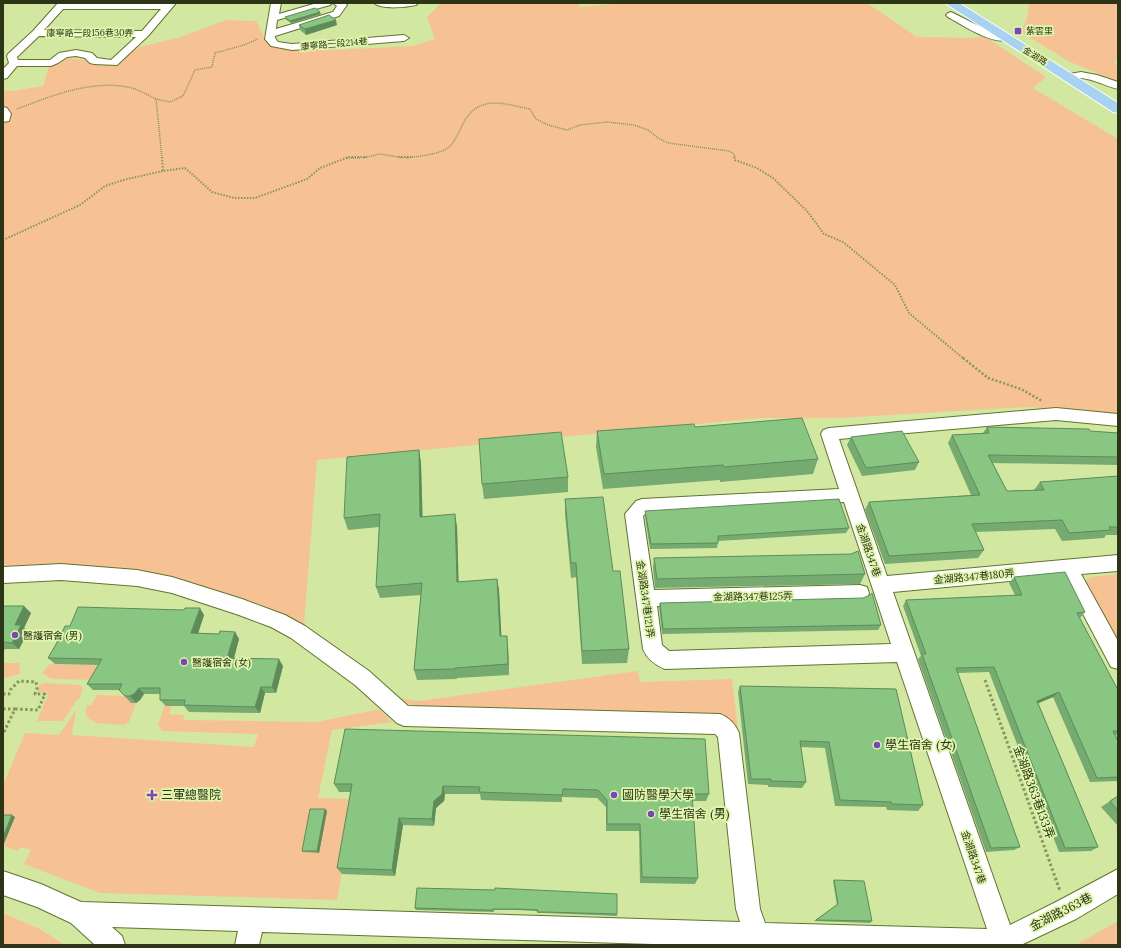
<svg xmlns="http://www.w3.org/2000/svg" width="1121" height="948" viewBox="0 0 1121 948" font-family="Lora,'Noto Sans TC',serif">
<rect width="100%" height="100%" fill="#d2e8a0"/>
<path fill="#f6c294" d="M441,3H577L580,7L623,3H867L917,37L975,38L984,36L1046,77L1033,88L1118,139V414L1028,407L840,418H762L317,460L304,625C279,611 252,602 225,594C197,585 169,575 140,571C94,564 49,566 3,568V90L13,91L43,86L49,66L66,58L113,63L139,47L181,37L226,20L256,21L267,42L331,50L412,46L435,39L427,17Z
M1029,3H1118V59L1114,62L1118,66V80L1116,81L1068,61L1021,32L1027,18Z
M1118,574V643L1087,584V579L1091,577Z
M3,663H20L19,670L21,673L7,678H3Z
M50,664L113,666L99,680L52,679L42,673Z
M638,671L640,682L732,679L738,730L732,721L726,717L427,709L412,706L399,698L419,701Z
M44,683L80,685L83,689L79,699L77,700L63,721H37L49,692H38L39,685Z
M97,695L129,696V700L131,703H136L129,722L124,725L96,723L88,718L85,712L87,705H91Z
M166,701L168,706H172L169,714L185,715L183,720L317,722L380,709L392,722L332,730L318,798L355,799L337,900L100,893L24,864L31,850L20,847L18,851L3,846V785L25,733L59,735L76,710L72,735L254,747L258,734L162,731L158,725Z
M3,913L40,929L65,945H3Z
M1118,921V945H1076Z"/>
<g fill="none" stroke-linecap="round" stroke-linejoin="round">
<g stroke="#61742e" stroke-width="2">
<path id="minor" d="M58,3H176L148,36L117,65L94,64L90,63L85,58L76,56L67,57L58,63L51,66H17L7,78L3,79V69L9,63L7,56L8,54L33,31ZM63,9H161L142,31L44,30ZM39,36L136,37L111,60L97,58L92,53L76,50L59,53L50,60H18L17,57Z
M271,3H281L279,14L317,3H332L330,5L277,20L276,29L333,12L337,6L333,3H345L347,5L339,16L275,36V38L278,42L292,44L404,35L409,38L404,41L292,50L271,46L265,39Z
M374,3H418L416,5C407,7 382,10 374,3Z
M951,12L997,35L1006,34L1011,37C999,50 961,24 948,17L946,15L948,13Z
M1081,72L1097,75L1118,82V89C1105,86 1094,79 1081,78C1074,78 1067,82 1063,77L1064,75Z
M3,107L7,108L11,114L9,121L3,122Z
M1056,408L1118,414V426L1056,420L839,439L887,576L1118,555V571L1081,574L1118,641V669L1111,667L1063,576L893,592L1010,925L1058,901L1118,869V894L1076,919L1021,945H684L262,932L259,945H235L238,931L112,927L122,936L125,945H95L71,923L37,907L3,895V871L41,884L81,902L740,922L736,909L718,737L715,734L404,726L397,723L355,685L291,638L271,627L239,615L172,593L137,586L61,580L3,583V567L61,564L137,570L172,577L242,599L285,615L305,626L369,671L408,706L720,714C730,718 735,724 739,733L760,909L765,923L987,929L897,662L665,669C655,665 647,659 643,649L625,514L636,501L642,499L839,489L821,434L823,430L829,428ZM844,502L891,644L669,651L662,645L657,606L860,601L867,599L869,593L867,587L860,585L654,590L643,516L646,513Z"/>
</g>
<g stroke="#fff" stroke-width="2">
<path id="major" d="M945,3H959L1118,103V113L1113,112Z"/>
</g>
<path stroke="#859561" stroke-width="1.5" stroke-dasharray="1 1" stroke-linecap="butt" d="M17,109C51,96 90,80 128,87C138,89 147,95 156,99
M162,158L156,99L170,102L183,96L195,70L212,67L215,53L244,45L258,39
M347,158H361
M363,158L380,154L404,158
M406,158C418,156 441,155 450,146C456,140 460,129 464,122C480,94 504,104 530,109L536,119L548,125L567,130L580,125L607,122L634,125L648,130L658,138L668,143L729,151L734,154L735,158"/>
<path stroke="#859561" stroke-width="2" stroke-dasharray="1.5 1.5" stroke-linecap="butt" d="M162,157L163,171
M398,157H412
M734,157L735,160L757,168L773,178L807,211L824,234L843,242L895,285L909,313L964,359
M3,240L80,205L105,186L123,180L163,171L185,168L212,192L234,198H255L307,179L320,168L349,157H367"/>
<path stroke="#859561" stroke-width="2.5" stroke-dasharray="2 2" stroke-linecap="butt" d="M963,358L988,378L1021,389L1042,401"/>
<path stroke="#859561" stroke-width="3" stroke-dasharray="2.5 2.5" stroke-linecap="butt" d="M985,680L1060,891
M3,694H9L11,689L19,681L36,682L37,689L35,694H45L38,710L15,709
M3,709H15L3,734"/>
<use href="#minor" fill="#fff" fill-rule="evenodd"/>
<use href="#major" fill="#a7d2f2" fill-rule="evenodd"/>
</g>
<path fill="#75aa70" d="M321,14L291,23L285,19V17Z
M299,25H337L306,35L300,30Z
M695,427L818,459L813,474L720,482V480L603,489L596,447L597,431Z
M987,427L1090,431L1118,433V465L993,463L1007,491L1034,490L1040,482L1118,476V535H1106L1104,538L1062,541L1055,529L975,532L984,550L978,558L885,564L865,510L869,502L971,495L948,443L952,435L983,433Z
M851,437L919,462L915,470L862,476L847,445Z
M419,450L421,463L422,517L457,526L458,582L497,579L499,590L501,636L508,646L509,675L457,678V679L417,680L414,670L421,595L380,598L376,587L379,527L348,530L344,518Z
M568,477V492L484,499L482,484Z
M565,499L613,571L629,649L627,663L582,664L576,577L571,578L565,514Z
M645,511L849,528L846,533L718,541L717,548L650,549L645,517Z
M654,558L865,574L860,584L655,588L653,568Z
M1014,577L1085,612L1080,618L1118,690V735H1115L1118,741V781L1090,782L1053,697L1038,703L1098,847L1091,851L1059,852L989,672L957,673L1020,847L1014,850L986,852L918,659L921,656L903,606L906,600L1015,595L1009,583Z
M660,603L881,625L878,630L662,634L659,607Z
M3,606L31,613L24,628L28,632L19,649H5L3,652Z
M204,615L198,633L219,634L235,632L239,639L234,658L283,666L276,693H265L260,713L189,712L184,706H166L160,700V694H144L140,700L136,703H131L119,690H93L87,684L98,665L55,664L48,658L70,626Z
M740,686L896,689L923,805L918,811L887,810L886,807L835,806L825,748L801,747L806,782L802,788L768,787V785L748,784L738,692Z
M345,729L709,794L706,801H692L698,878L695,884L640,883L639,831H606V807L597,798L562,797V802L508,801L481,800L480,794H445L444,801L436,808L434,826L403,825L395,876L342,874L337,868L351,792H339L334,784Z
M1118,796V826L1101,807Z
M325,809L327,811L319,853L303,852L302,851Z
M834,880L872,921L870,923L814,921L837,905L833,881Z
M417,888L617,914V916L545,913H538L537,911L516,910H494V912L416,910L415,908Z"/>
<path fill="#5f8b5b" d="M320,12L321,14L291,23L290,21Z
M336,20L337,25L306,35L305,29Z
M419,450L421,463L423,529L420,517Z
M455,514L457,526L459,593L457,582Z
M497,579L499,590L502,647L500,636Z
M24,606L31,613L24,628L28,632L19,649L12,643L15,625Z
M200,608L204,615L196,640L191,633Z
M235,632L239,639L232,665L227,658Z
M507,636L508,646L509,675L508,664Z
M279,659L283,666L276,693L272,687Z
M261,687L265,693L260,713L255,707Z
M139,688L144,694L140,700L136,703L130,696Z
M1059,692L1053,697L1032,706L1037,701Z
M443,786L445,794L444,801L436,808L434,826L432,819L434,801Z
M325,809L327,811L319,853L317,851Z
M12,815L15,817L3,846V837Z
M399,818L403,825L395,876L392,870Z"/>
<path fill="#88c682" stroke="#5f8b5b" d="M315,8L320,12L290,21L285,17Z
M329,15L336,20L305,29L299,25Z
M802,418L818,459L724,467L723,465L604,474L597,431L694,424L695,427Z
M987,427L1089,429L1090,431L1118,433V457L988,455L1007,491L1044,490L1040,482L1118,476V527H1109L1111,530L1069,533L1062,520L972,524L984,550L889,556L869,502L980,495L952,435L989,433Z
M902,431L919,462L866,468L851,437Z
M561,432L568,477L482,484L479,439Z
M419,450L420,517L455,514L457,582L497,579L500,636H507L508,664L455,668L454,669L414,670L422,583L376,587L380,514L344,518L347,457Z
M603,497L613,571H620L629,649L582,651L576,563H571L565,499Z
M839,499L849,528L718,536V543L651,544L645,511Z
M858,551L865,574L657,579L654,558L851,554Z
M1065,572L1085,612L1077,613L1118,690V731H1113L1118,741V777L1097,778L1059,692L1037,701L1098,847L1065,848L994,667L956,668L1020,847L991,848L922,654H926L906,600L1022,595L1014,577Z
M872,593L881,625L663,629L660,603L863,598L870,595Z
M3,606H24L15,625H21L12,643L3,642Z
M78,607L184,610L185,608H200L191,633L219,634L220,631L235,632L227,658L279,659L272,687H261L255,707L184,705L185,700H160V688H139L134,694L130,696H125L119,690L122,684H87L102,659L48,658L59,639L65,626H70Z
M740,686L896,689L923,805L892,804L891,802L840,800L829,742L800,741L806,782L771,781V779H751Z
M345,729L705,739L709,794H692L698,878L642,877L640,824H607V800L598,790L563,789L562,795L507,793L479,792L480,787L443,786L442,794L434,801L432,819L399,818L392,870L337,868L352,784H334Z
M1118,796V811L1110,801Z
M310,809H325L317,851H302Z
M3,815H12L3,837Z
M834,880L864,881L872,921L816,920L838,904Z
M417,888L495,890V888L617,894V914L545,912H537L538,910L516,909H493V910H487L415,908Z"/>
<g fill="#7c44ba" stroke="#dff6ac" stroke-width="1.5">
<rect x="1014" y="27" width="8" height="8" rx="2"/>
<circle cx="15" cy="635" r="4"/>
<circle cx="184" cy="662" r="4"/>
<circle cx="877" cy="745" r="4"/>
<path d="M150 789h4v4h4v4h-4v4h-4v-4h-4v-4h4z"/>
<circle cx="614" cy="795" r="4"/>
<circle cx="651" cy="814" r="4"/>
</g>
<g text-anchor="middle" stroke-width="3.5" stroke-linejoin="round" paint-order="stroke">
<g font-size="9" fill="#2d3518" stroke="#dff6ac" text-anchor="start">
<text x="1026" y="34">紫雲里</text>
</g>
<g font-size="9" fill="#2d3518" stroke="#dff6ac">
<text x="90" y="36">康寧路一段156巷30弄</text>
<text transform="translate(334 44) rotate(-5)" y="3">康寧路一段214巷</text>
<text transform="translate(1035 56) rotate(32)" y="3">金湖路</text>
</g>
<g font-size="10" fill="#2d3518" stroke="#dff6ac">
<text transform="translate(869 550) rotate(71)" y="4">金湖路347巷</text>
<text transform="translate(974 576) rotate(-5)" y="4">金湖路347巷180弄</text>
<text transform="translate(753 596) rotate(-1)" y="4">金湖路347巷125弄</text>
<text transform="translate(646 599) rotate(82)" y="4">金湖路347巷121弄</text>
<text transform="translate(974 857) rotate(71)" y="4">金湖路347巷</text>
</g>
<g font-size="10" fill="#2d3518" stroke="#dff6ac" text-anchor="start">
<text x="23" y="639">醫護宿舍 (男)</text>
<text x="192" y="666">醫護宿舍 (女)</text>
</g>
<g font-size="12" fill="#2d3518" stroke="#dff6ac" text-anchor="start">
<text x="885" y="749">學生宿舍 (女)</text>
<text x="161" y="799">三軍總醫院</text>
<text x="622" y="799">國防醫學大學</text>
<text x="659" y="818">學生宿舍 (男)</text>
</g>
<g font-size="12" fill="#2d3518" stroke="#dff6ac">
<text transform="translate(1034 792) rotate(70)" y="4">金湖路363巷133弄</text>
<text transform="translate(1061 912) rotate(-27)" y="4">金湖路363巷</text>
</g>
</g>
<rect width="1121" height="948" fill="none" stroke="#2d3518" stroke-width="8"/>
</svg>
